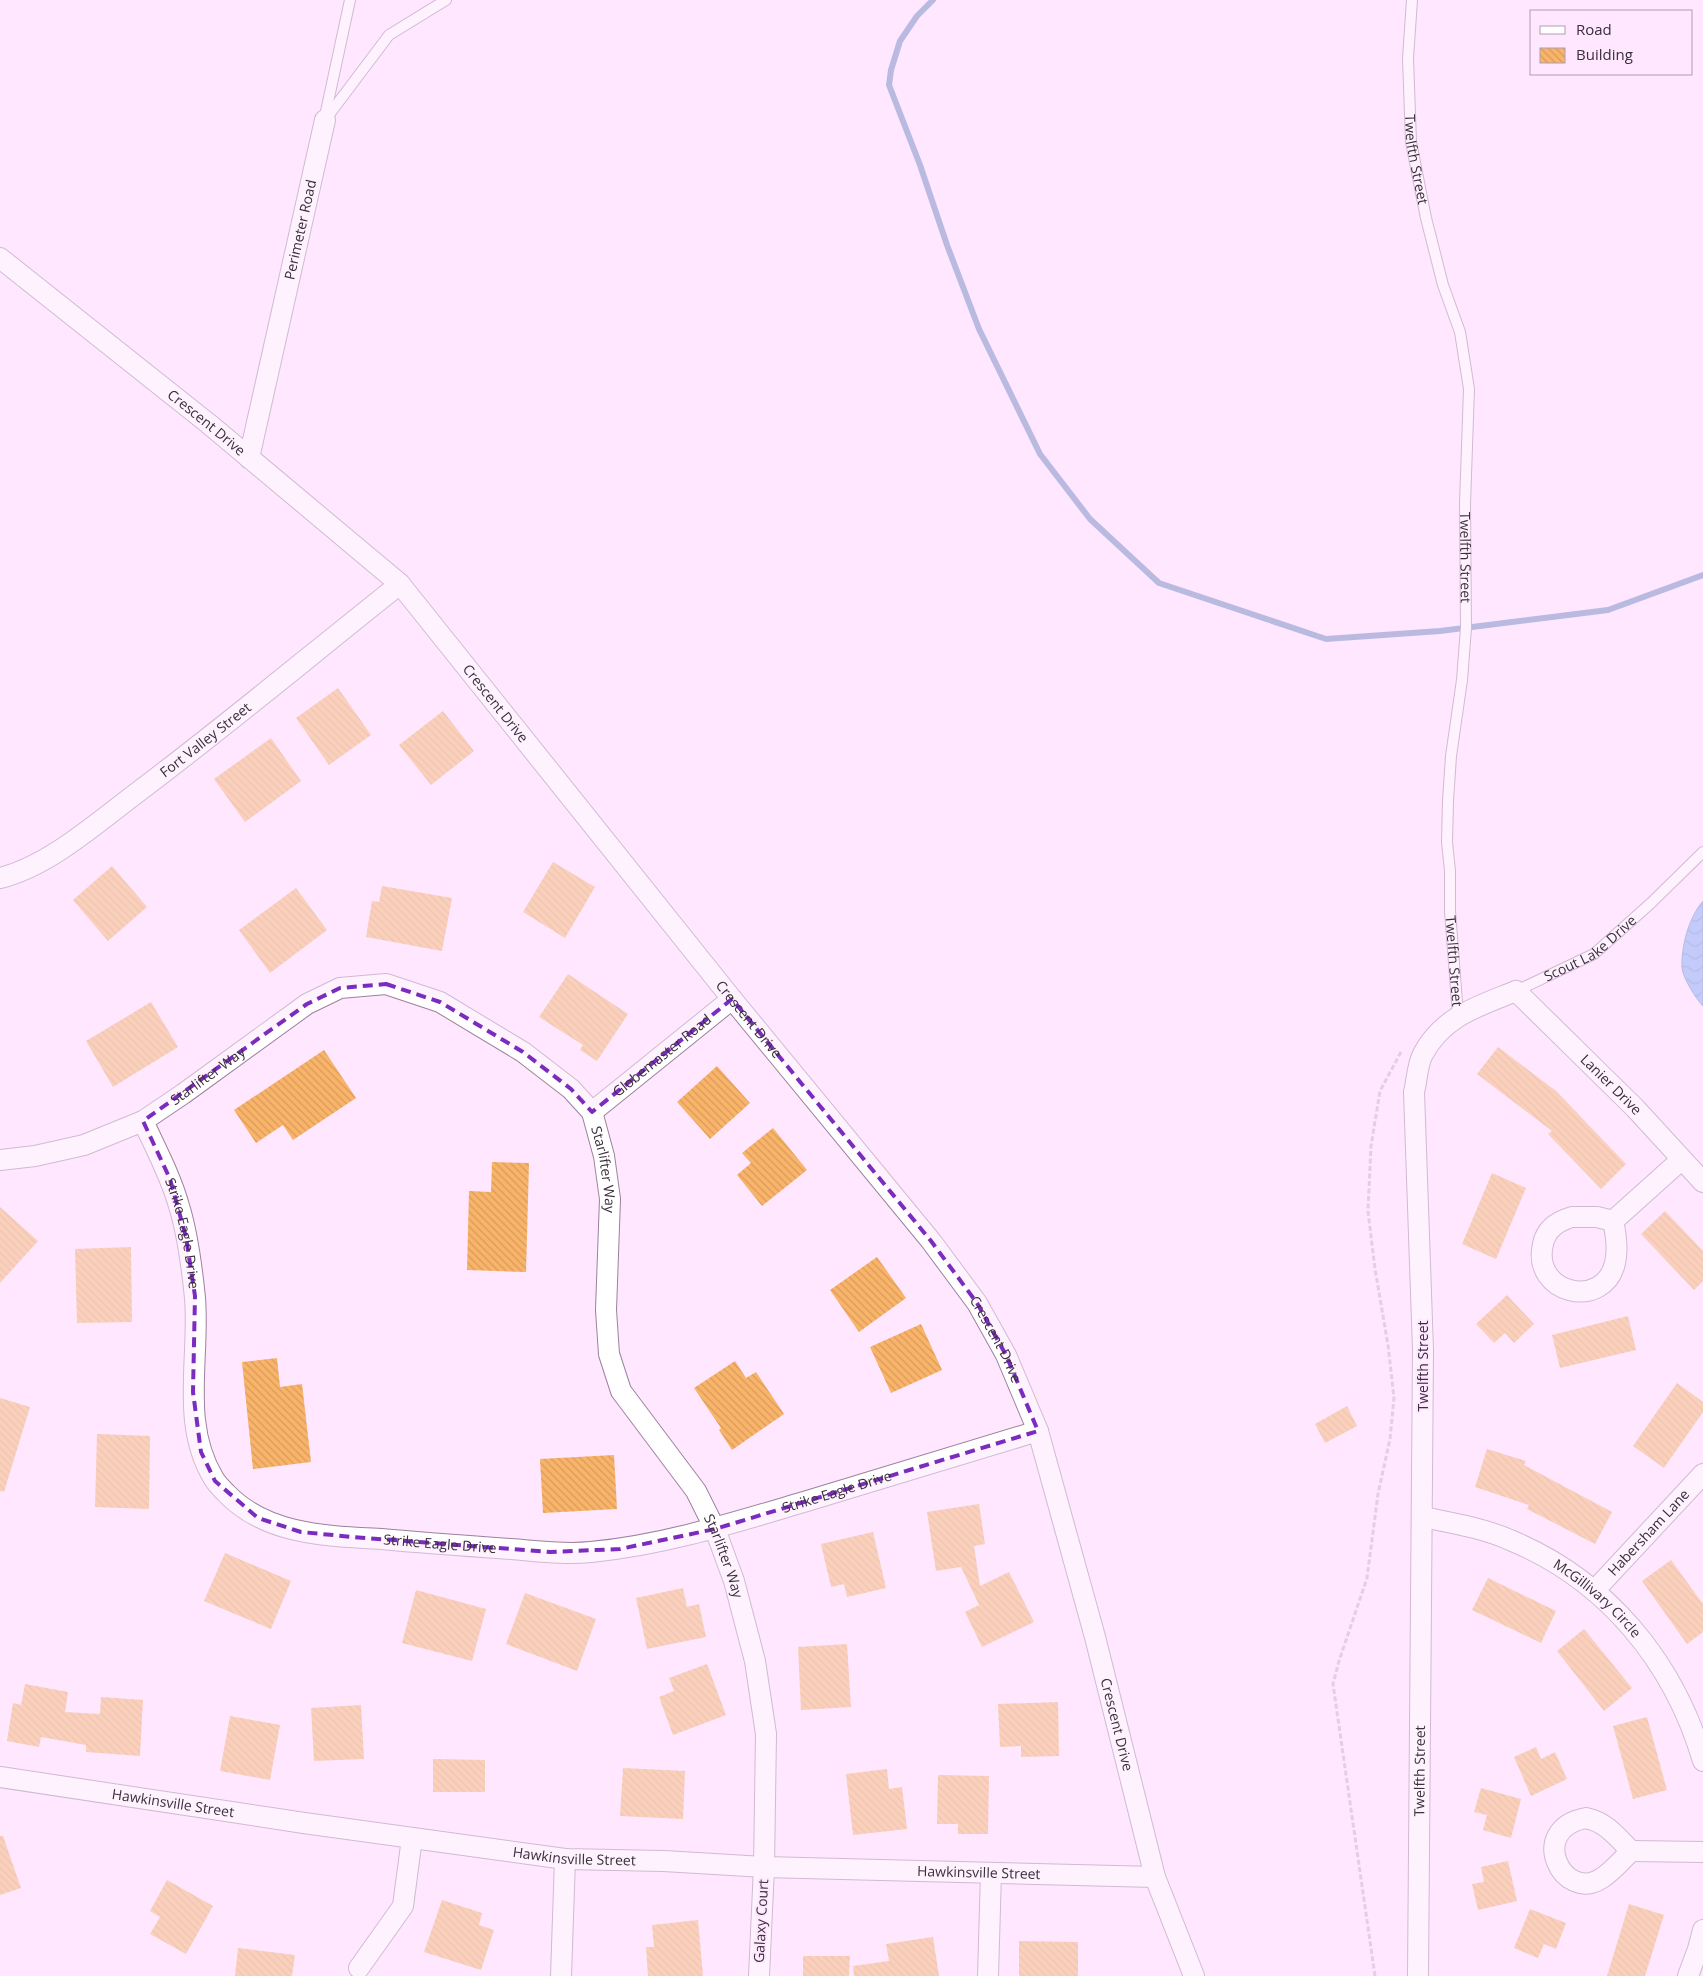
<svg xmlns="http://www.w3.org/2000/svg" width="1703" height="1976" viewBox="0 0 1703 1976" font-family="'Open Sans',sans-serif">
<defs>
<pattern id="water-waves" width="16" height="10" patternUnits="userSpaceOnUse" patternTransform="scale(1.25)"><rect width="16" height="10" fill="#7ba8f4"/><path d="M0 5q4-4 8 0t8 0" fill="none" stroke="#6689c7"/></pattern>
<pattern id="building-back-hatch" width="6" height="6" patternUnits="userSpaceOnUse" patternTransform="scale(1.25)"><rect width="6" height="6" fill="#f9b469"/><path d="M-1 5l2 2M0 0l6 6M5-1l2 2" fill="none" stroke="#d69b5c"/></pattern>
</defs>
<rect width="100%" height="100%" fill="#fee7ff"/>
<path fill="url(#water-waves)" stroke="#6884bc" d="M1703,901V1006C1696,999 1683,978 1682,968C1681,946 1689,917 1703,901Z"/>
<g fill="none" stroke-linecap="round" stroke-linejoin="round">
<path stroke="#6884bc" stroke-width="6" d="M933,0L917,16L900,41L891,70L889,85L920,165L947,245L979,329L1040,454L1090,519L1159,583L1326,639L1440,631L1608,610L1703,575"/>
</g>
<path fill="url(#building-back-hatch)" d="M338,688L371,735L329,765L296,718Z
M443,711L474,751L431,785L399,745Z
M271,738L301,781L245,822L214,779Z
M553,862L595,887L565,938L523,912Z
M112,866L147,907L108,941L73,900Z
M382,886L452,898L442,951L366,937L372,901L379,902Z
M296,888L327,930L270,973L239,930Z
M568,974L628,1014L597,1061L580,1050L583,1045L539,1017Z
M151,1002L178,1047L113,1087L86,1041Z
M1498,1047L1556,1091L1626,1164L1601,1189L1548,1134L1552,1131L1477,1074Z
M324,1050L356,1098L293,1140L283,1125L256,1143L234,1110Z
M717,1066L750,1103L710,1139L677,1102Z
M773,1128L807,1170L762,1206L737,1175L751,1163L742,1153Z
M492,1162L529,1163L526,1272L467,1270L469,1191L491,1192Z
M1492,1173L1526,1188L1496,1259L1462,1244Z
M0,1207L38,1241L0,1283Z
M1665,1211L1703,1251V1281L1694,1290L1641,1234Z
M131,1247L132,1322L77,1323L75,1249Z
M877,1257L906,1298L859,1332L830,1290Z
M1507,1295L1534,1324L1514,1343L1505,1333L1494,1343L1476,1324Z
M1628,1316L1636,1350L1560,1368L1552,1335Z
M921,1324L942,1370L891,1393L870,1347Z
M277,1358L280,1387L302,1384L311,1462L253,1469L242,1362Z
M735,1361L746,1378L756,1372L784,1414L732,1450L719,1430L721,1428L694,1388Z
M1677,1383L1703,1402V1412L1664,1468L1633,1446Z
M0,1398L30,1407L4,1492L0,1491Z
M1347,1406L1357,1426L1325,1443L1315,1424Z
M97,1434L150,1436L149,1509L95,1507Z
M1487,1449L1526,1461L1524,1465L1612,1512L1595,1544L1527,1509L1529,1505L1475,1487Z
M614,1455L617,1509L543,1513L540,1459Z
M979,1504L985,1544L974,1546L980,1586L1009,1572L1034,1622L982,1647L965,1612L979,1605L961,1567L936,1571L927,1512Z
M873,1532L886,1588L847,1597L844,1584L831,1587L821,1544Z
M225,1553L291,1581L271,1629L204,1601Z
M1671,1560L1703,1604V1632L1687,1644L1642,1581Z
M1488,1578L1556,1611L1541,1643L1472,1610Z
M683,1588L687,1607L699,1604L706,1637L647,1649L636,1598Z
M416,1590L486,1609L472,1661L402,1643Z
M525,1593L596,1619L577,1671L506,1644Z
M1584,1629L1632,1688L1604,1711L1557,1651Z
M847,1644L851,1707L801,1710L798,1647Z
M707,1664L726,1715L673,1735L659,1697L674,1691L669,1678Z
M25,1684L68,1692L65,1712L100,1714L101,1697L143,1700L140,1756L86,1752V1745L41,1737L39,1747L7,1741L13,1703L21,1705Z
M1058,1702L1059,1756L1021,1757V1746L1000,1747L998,1704Z
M361,1705L364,1759L314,1761L311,1708Z
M230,1716L280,1725L270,1780L220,1771Z
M1647,1717L1667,1790L1633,1799L1613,1726Z
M1536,1747L1541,1759L1555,1752L1567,1779L1531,1796L1514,1757Z
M433,1759L485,1760V1792H433Z
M623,1768L685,1771L683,1819L620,1816Z
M887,1769L889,1789L902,1787L907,1829L853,1835L846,1774Z
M938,1775L989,1776L988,1834H958V1824H937Z
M1481,1788L1521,1799L1511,1838L1483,1830L1487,1815L1474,1812Z
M0,1836H3L21,1888L0,1895Z
M1508,1861L1517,1901L1478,1910L1472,1884L1484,1882L1481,1867Z
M167,1880L213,1906L186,1954L150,1934L160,1917L150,1911Z
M442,1900L482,1913L479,1925L494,1930L481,1970L424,1952Z
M1629,1904L1664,1915L1645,1976H1607Z
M1530,1909L1566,1923L1556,1949L1544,1944L1538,1958L1514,1948Z
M698,1920L703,1976H648L646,1947H654L652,1925Z
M933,1937L939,1976H854L853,1966L889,1961L886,1944Z
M1019,1941L1078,1942V1976H1019Z
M238,1948L295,1955L292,1976H235Z
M803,1956H850L849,1976H803Z"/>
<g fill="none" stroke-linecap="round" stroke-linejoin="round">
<g stroke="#9c829d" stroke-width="12">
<g id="lane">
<path id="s1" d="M1412,0L1408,58L1411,142L1426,218L1443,285L1460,332L1469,389L1465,504L1466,628L1462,680L1451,756L1448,801L1447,842L1450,871V911L1458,1015"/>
<path d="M325,116L350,0"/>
<path d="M325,120L389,35L446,0"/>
<path id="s2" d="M1516,991L1594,954L1651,903L1703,852"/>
</g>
</g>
<g stroke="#9c829d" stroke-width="22">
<g id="street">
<path id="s3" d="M0,258L209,424L400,584L732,999L931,1241L977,1303L1006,1355L1038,1431L1095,1637L1155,1877L1194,1976"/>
<path id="s4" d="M249,458L325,120"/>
<path id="s5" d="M0,878C49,866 98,822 138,792C227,725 313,653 400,584"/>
<path id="s6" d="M592,1112L732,999"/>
<path id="s7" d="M143,1121C156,1149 171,1177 179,1206C188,1235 192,1268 195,1298C200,1358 180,1424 214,1479C217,1484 222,1489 226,1493C266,1535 327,1536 381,1539C425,1543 468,1546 511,1549C537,1551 565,1555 591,1552C665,1545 736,1522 807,1501C884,1477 961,1454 1038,1431"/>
<path id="s8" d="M0,1160L35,1156L84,1145L143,1121L183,1094L307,1004L340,988L386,984L440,1002L523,1052L571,1089L592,1112L604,1156L610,1199L606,1310L609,1354L621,1391L696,1491L715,1529L734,1581L755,1661L766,1734L764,1867L759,1976"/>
<path d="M1572,1217H1597L1613,1221C1616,1234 1618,1250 1615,1263C1604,1311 1531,1294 1543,1244C1546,1229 1558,1221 1572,1217Z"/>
<path d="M1613,1221L1681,1160"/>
<path id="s9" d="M1423,1517C1452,1523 1483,1528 1510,1540C1607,1580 1674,1662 1703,1761"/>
<path id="s10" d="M1594,1591L1703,1474"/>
<path id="s11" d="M0,1777L304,1823L565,1859L664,1861L764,1867L1155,1877"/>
<path d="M1586,1818C1606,1822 1617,1837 1631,1851C1622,1860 1613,1871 1602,1878C1563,1904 1526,1829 1586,1818Z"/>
<path d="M1631,1851L1703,1852"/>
<path d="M359,1968L403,1906L412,1838"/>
<path d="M561,1976L565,1859"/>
<path d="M988,1976L991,1873"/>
<path id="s12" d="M1418,1976L1423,1350L1414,1092C1417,1081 1417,1065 1423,1054C1443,1016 1479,1006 1516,991L1635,1108L1703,1182"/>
<path d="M1688,1976L1698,1949L1703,1930"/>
</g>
</g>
<path stroke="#c3b0c4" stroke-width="3" stroke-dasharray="5 2.5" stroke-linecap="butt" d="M1375,1976L1333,1684L1339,1661L1367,1578L1378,1494L1390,1439L1394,1398L1388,1345L1375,1269L1368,1211L1371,1146L1380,1091L1402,1050"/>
<use href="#lane" stroke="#fff" stroke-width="10"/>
<use href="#street" stroke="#fff" stroke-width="20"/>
</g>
<path d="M0 0H1703V1976H0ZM386,984L440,1002L523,1052L571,1089L592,1112L732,999L931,1241L977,1303L1006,1355L1038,1431L715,1529L620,1549L550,1552L353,1537L301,1532L258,1518L215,1481L201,1452L193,1392L195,1296L186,1237L170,1179L143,1121L307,1004L340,988Z" fill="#fee7ff" fill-opacity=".55" fill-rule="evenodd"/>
<path fill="none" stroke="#7b2cbf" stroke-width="4" stroke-dasharray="10 6" stroke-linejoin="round" d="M386,984L440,1002L523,1052L571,1089L592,1112L732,999L931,1241L977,1303L1006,1355L1038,1431L715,1529L620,1549L550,1552L353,1537L301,1532L258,1518L215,1481L201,1452L193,1392L195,1296L186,1237L170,1179L143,1121L307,1004L340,988Z"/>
<g text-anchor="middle" stroke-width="4" stroke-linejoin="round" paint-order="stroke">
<g font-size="14" fill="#3a2f3b" stroke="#fee7ff">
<text dy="5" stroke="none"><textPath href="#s1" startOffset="160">Twelfth Street</textPath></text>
<text dy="5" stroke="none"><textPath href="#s4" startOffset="234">Perimeter Road</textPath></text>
<text dy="5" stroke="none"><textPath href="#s3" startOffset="264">Crescent Drive</textPath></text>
<text dy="5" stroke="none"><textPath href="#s1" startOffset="565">Twelfth Street</textPath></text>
<text dy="5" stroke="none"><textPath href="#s3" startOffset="669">Crescent Drive</textPath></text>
<text dy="5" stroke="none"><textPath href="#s5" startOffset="249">Fort Valley Street</textPath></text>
<text dy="5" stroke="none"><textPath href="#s2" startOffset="86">Scout Lake Drive</textPath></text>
<text dy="5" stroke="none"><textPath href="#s1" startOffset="970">Twelfth Street</textPath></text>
<text dy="5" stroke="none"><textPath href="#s3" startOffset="1074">Crescent Drive</textPath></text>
<text dy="5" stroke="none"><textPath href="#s6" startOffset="90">Globemaster Road</textPath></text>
<text dy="5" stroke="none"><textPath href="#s8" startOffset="228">Starlifter Way</textPath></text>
<text dy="5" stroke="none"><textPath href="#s12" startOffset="1172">Lanier Drive</textPath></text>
<text dy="5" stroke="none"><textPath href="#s8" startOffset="738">Starlifter Way</textPath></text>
<text dy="5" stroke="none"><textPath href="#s7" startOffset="120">Strike Eagle Drive</textPath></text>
<text dy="5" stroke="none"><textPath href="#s3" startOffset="1479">Crescent Drive</textPath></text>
<text transform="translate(1423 1366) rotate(-90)" y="5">Twelfth Street</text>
<text dy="5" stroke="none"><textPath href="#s7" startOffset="1019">Strike Eagle Drive</textPath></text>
<text dy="5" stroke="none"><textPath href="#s10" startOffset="80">Habersham Lane</textPath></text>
<text dy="5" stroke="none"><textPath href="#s7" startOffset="614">Strike Eagle Drive</textPath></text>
<text dy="5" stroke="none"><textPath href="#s8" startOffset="1158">Starlifter Way</textPath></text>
<text dy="5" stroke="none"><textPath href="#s9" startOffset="196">McGillivary Circle</textPath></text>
<text dy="5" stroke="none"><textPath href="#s3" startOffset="1884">Crescent Drive</textPath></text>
<text dy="5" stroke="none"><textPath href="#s12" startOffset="205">Twelfth Street</textPath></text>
<text dy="5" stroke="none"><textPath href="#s11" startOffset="175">Hawkinsville Street</textPath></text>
<text dy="5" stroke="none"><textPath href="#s11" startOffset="580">Hawkinsville Street</textPath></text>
<text dy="5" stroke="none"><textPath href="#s11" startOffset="985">Hawkinsville Street</textPath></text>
<text transform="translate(761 1921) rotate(-87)" y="5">Galaxy Court</text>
</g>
</g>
<rect x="1530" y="10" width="162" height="65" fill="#fee7ff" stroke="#b09db1"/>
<rect x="1540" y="26" width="25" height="8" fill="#ffffff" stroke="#b09db1"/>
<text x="1576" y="35" font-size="15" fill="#3a2f3b">Road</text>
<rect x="1540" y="48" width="25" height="15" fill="url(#building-back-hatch)" stroke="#b09db1"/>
<text x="1576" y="60" font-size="15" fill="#3a2f3b">Building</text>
</svg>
